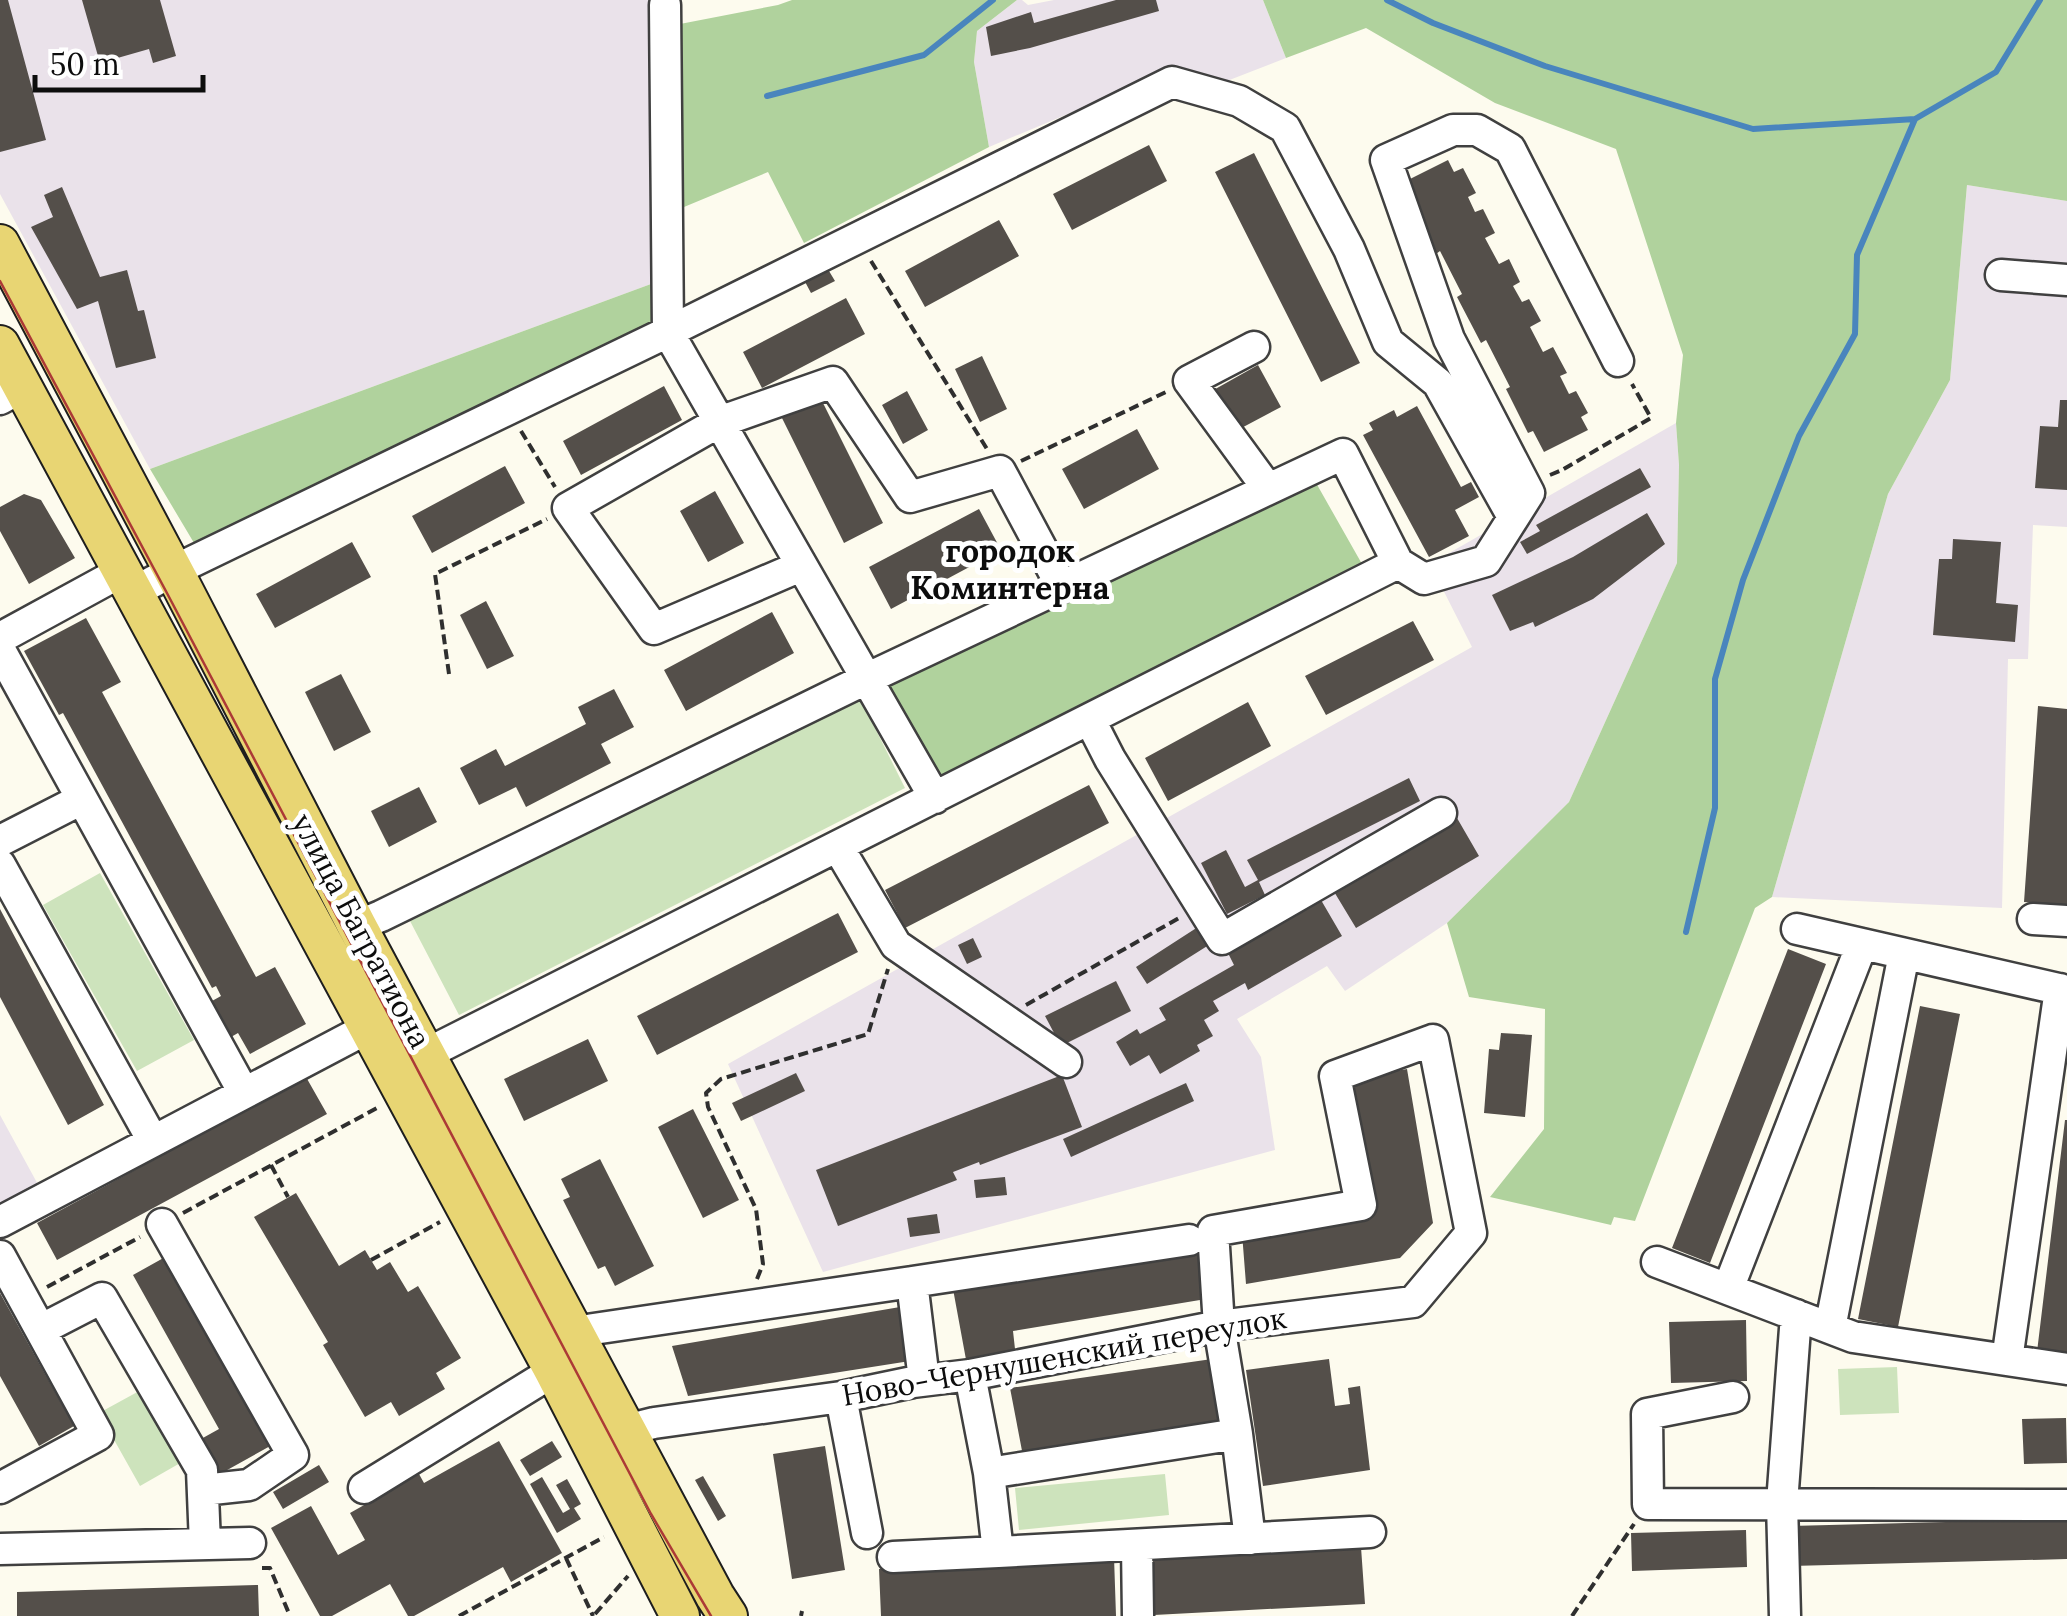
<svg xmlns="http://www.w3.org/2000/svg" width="2067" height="1616" viewBox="0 0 2067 1616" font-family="Lora,serif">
<rect width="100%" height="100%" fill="#fdfbee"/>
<path fill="#eae2ea" d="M0,0H651V284L150,469L0,194Z
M1017,0H1022L1028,5L1054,0H1263L1286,58L1214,86L1175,69L989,147L974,62L977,31Z
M1967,185L2067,201V527L2033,525L2028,659H2008L2002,908L1772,897L1888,494L1950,380Z
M1676,423L1679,465L1677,563L1569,802L1447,923L1345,991L1327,966L1237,1019L1261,1057L1275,1150L823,1272L728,1064L1472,647L1430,564Z
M0,1115L41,1190L0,1212Z"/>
<path fill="#cde3bc" d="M858,694L905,788L459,1015L410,921Z
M100,873L194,1040L137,1071L43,905Z
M1897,1367L1899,1413L1840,1415L1838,1369Z
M141,1390L182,1462L140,1486L99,1413Z
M1165,1474L1169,1515L1019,1530L1015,1488Z"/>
<path fill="#b0d29d" d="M792,0H1017L977,31L974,62L989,147L804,243L768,172L684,207L680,24L778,5Z
M1263,0H2067V201L1967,185L1950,380L1888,494L1772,897L1755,908L1635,1221L1614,1217L1611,1225L1490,1197L1544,1129L1545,1009L1469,997L1447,923L1569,802L1677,563L1679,465L1676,423L1683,355L1616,149L1495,103L1366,28L1286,58Z
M651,284L660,330L197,548L150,469Z
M1311,474L1362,564L931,785L882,690Z"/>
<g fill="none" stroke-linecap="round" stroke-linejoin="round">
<path stroke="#4985bd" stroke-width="6" d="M1387,0L1433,23L1545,66L1753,129L1915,119L1996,72L2040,0
M767,96L924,55L993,0
M1686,932L1715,808V679L1743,580L1799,436L1855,334L1857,255L1915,119"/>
</g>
<path fill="#544f4a" d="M0,0H8L46,140L0,152Z
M82,0H160L176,56L153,63L149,49L100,63Z
M1116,0H1156L1159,11L1030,48L991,56L986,27L1031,12L1034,23Z
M1149,145L1167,181L1072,230L1053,194Z
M1254,153L1360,363L1321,382L1215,172Z
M1448,160L1454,172L1463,168L1476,193L1468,197L1475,212L1483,209L1495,233L1485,238L1499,264L1509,259L1520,282L1513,286L1522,302L1529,299L1541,321L1530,327L1543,352L1553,347L1567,373L1560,376L1569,394L1576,391L1588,413L1581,417L1588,430L1544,452L1533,431L1528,433L1506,389L1510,387L1486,340L1481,343L1457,297L1462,294L1440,251L1436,254L1412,209L1404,182Z
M62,187L100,277L127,270L138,311L144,310L156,358L116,368L98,301L77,309L31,227L53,217L44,195Z
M999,220L1019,256L925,307L905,271Z
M826,266L835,281L811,293L803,278Z
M846,298L865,334L762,388L743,352Z
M982,356L1007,409L980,422L955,369Z
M1258,365L1281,407L1232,433L1210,392Z
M664,386L682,420L581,475L563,441Z
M907,391L928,430L903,444L882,405Z
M820,397L883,523L844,543L781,416Z
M2060,400H2067V490L2035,488L2040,426L2058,427Z
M1417,406L1461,487L1471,482L1479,497L1455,510L1469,536L1429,557L1363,435L1373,430L1369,423L1394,410L1397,417Z
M1137,429L1159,469L1084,509L1062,469Z
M505,466L525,503L432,553L412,516Z
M1640,468L1651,487L1527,554L1520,542L1540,531L1536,525Z
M715,491L744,543L708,562L680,511Z
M24,494L41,500L75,558L29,584L0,531V507Z
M979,509L1001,550L891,609L869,567Z
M1647,513L1665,544L1593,599L1535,627L1533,622L1510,631L1492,595L1573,557Z
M1953,539L2001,542L1996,603L2018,605L2015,642L1933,635L1939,559H1952Z
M352,542L371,577L275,628L256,594Z
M486,601L514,656L487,669L460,615Z
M772,612L794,653L686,711L664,670Z
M86,618L121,682L102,692L256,977L275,967L306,1024L250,1054L238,1033L231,1037L212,1001L221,996L216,986L212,988L63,713L59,715L24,651Z
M1413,621L1434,660L1326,715L1305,676Z
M341,674L371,732L334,751L305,692Z
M614,689L634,727L601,744L611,763L526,807L516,787L479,805L460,768L496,749L505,766L586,724L578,707Z
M1248,702L1271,746L1168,801L1145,758Z
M2038,706L2067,709V905L2024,902Z
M1409,778L1420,801L1259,882L1265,895L1227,914L1201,863L1226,850L1245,887L1258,880L1247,860Z
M1089,785L1109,823L905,928L885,890Z
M419,787L437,822L389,847L371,811Z
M1457,818L1479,856L1356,928L1333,890Z
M1321,900L1342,936L1248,990L1245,983L1213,1001L1219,1011L1204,1020L1213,1036L1197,1045L1200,1051L1160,1074L1149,1055L1130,1066L1116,1042L1137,1029L1140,1034L1166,1020L1159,1008L1234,965L1228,953Z
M0,909L104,1105L68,1125L0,997Z
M838,913L858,952L657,1055L637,1016Z
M1201,925L1212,943L1147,984L1136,967Z
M973,938L982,957L967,964L958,945Z
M1788,949L1826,964L1710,1263L1672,1248Z
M1116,981L1131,1011L1061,1046L1045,1016Z
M1920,1006L1960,1014L1898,1327L1858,1319Z
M1501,1033L1532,1035L1525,1117L1484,1113L1489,1049L1499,1050Z
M588,1039L608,1081L524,1121L504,1079Z
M1407,1069L1433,1223L1400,1258L1246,1284L1242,1233L1372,1212L1352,1079Z
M796,1073L805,1091L741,1121L732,1103Z
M1062,1075L1082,1127L980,1165L979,1162L953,1172L957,1180L838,1226L816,1170Z
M306,1077L327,1114L57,1260L37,1223Z
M1186,1083L1194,1101L1071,1157L1063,1139Z
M693,1109L739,1200L703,1218L658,1127Z
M2065,1120H2067V1355L2037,1352Z
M600,1159L654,1266L615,1286L605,1266L598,1269L563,1200L570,1197L561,1179Z
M1005,1177L1007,1195L976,1198L974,1180Z
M296,1193L339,1266L365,1250L377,1270L390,1262L408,1292L418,1286L461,1358L436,1373L445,1389L399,1416L391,1402L365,1417L323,1345L328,1342L254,1217Z
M937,1214L940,1233L910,1237L907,1218Z
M1197,1250L1206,1299L1013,1331L1016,1358L967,1365L953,1289Z
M167,1256L272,1445L220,1474L201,1439L219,1429L133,1275Z
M0,1293L74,1426L39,1446L0,1376Z
M900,1307L910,1361L688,1396L672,1346Z
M1746,1320L1747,1381L1671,1383L1669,1322Z
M1212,1359L1222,1422L1023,1456L1010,1388Z
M1329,1359L1335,1406L1350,1404L1348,1388L1360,1386L1370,1470L1263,1486L1246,1370Z
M2066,1418L2067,1463L2024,1464L2022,1419Z
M499,1441L562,1553L511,1582L503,1567L414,1616H408L390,1584L332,1616H320L271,1528L311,1506L338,1555L365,1540L350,1513L419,1474L424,1483Z
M552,1441L562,1457L530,1476L520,1460Z
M825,1446L845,1570L792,1579L773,1454Z
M319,1465L329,1482L283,1509L273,1492Z
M703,1476L726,1516L718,1521L695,1480Z
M542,1477L563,1513L570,1509L556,1485L567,1479L581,1504L574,1508L581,1519L557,1533L530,1484Z
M2067,1519V1559L1791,1566L1790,1526Z
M1746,1530L1747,1567L1632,1571L1631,1533Z
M1361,1547L1365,1604L1154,1615L1153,1560Z
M1114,1557L1116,1616H881L879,1569Z
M258,1585L259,1616H17V1592Z"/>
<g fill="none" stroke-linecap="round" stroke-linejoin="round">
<g stroke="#404040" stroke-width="35">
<path id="minor" d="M665,5L668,332L935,798
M2001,275L2067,280
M1254,347L1189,381L1268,489
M0,399L22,387
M801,566L654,629L568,508L719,422L833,382L910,497L1000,471L1062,587
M132,593L173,571L668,332L1172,82L1239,101L1285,128L1349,249L1388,342L1438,383L1513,517
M0,638L121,572
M0,650L244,1093
M1090,720L1110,759L1222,939L1441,813
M0,841L82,799
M838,847L896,945L1066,1062
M0,865L153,1141
M2033,919L2067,921
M357,926L381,916L866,679L1343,454L1398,563L1424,579L1486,561L1529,493L1449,339L1386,160L1453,130H1477L1510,149L1618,361
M1797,929L2067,991
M426,1054L1398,563
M0,1222L368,1028
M162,1224L293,1455L249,1485L203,1490
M0,1256L98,1435L0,1488
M1657,1262L1853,1337L2067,1369
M912,1282L1189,1240
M1728,1289L1862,944
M1830,1328L1904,954
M42,1329L102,1298L202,1470L205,1544
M573,1332L912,1282L924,1380
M2007,1360L2060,989
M970,1375L989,1473L1237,1434
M841,1397L867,1533
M1733,1397L1647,1414L1648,1504L2067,1505
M626,1430L654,1423L841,1397L913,1382L970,1375L1219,1326L1413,1302L1471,1233L1433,1040L1335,1076L1361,1205L1213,1231L1219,1326L1237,1434L1250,1539
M989,1473L998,1552L1370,1532
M364,1488L554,1371
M1137,1545L1138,1616
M0,1549L250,1543
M893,1557L998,1552
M1785,1616L1782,1503L1796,1315"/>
</g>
<g stroke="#1e1e1e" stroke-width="42">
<path id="major" d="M0,244L182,587L357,926L715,1596L728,1616
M0,345L554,1371L680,1616"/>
</g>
<path stroke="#2f2f2f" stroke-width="4" stroke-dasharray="10 5" stroke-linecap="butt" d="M871,261L987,449
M521,431L555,487
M1021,461L1166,392
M1550,475L1562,470L1651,418L1632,384
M449,674L435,574L547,519
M1026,1005L1179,918
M271,1165L288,1197
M183,1213L377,1108
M371,1260L440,1222
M757,1279L763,1264L756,1209L708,1107L706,1093L721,1079L868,1034L888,969
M47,1287L140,1237
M566,1558L593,1616
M262,1568H270L290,1616
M595,1614L628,1576
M459,1616L604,1537
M801,1616L802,1611
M1572,1616L1634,1524"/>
<use href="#minor" stroke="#fff" stroke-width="30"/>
<use href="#major" stroke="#e8d573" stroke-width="38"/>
<path stroke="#ac3a36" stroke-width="2.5" d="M0,281L168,595L651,1514L711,1616"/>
</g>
<g text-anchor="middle" stroke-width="10" stroke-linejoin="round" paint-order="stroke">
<g font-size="30" fill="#0d0d0d" stroke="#fff">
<text transform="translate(361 931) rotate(62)" y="10">улица Багратиона</text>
<text transform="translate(1064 1357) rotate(-10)" y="10">Ново-Чернушенский переулок</text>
</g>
<g font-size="32" font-weight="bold" fill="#0d0d0d" stroke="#fff">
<text x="1010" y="562">городок<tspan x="1010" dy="37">Коминтерна</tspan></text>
</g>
</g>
<path d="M35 75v15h168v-15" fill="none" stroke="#0d0d0d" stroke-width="5"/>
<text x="50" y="75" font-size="30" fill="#0d0d0d" stroke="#ffffff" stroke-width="8" paint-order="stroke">50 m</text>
</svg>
